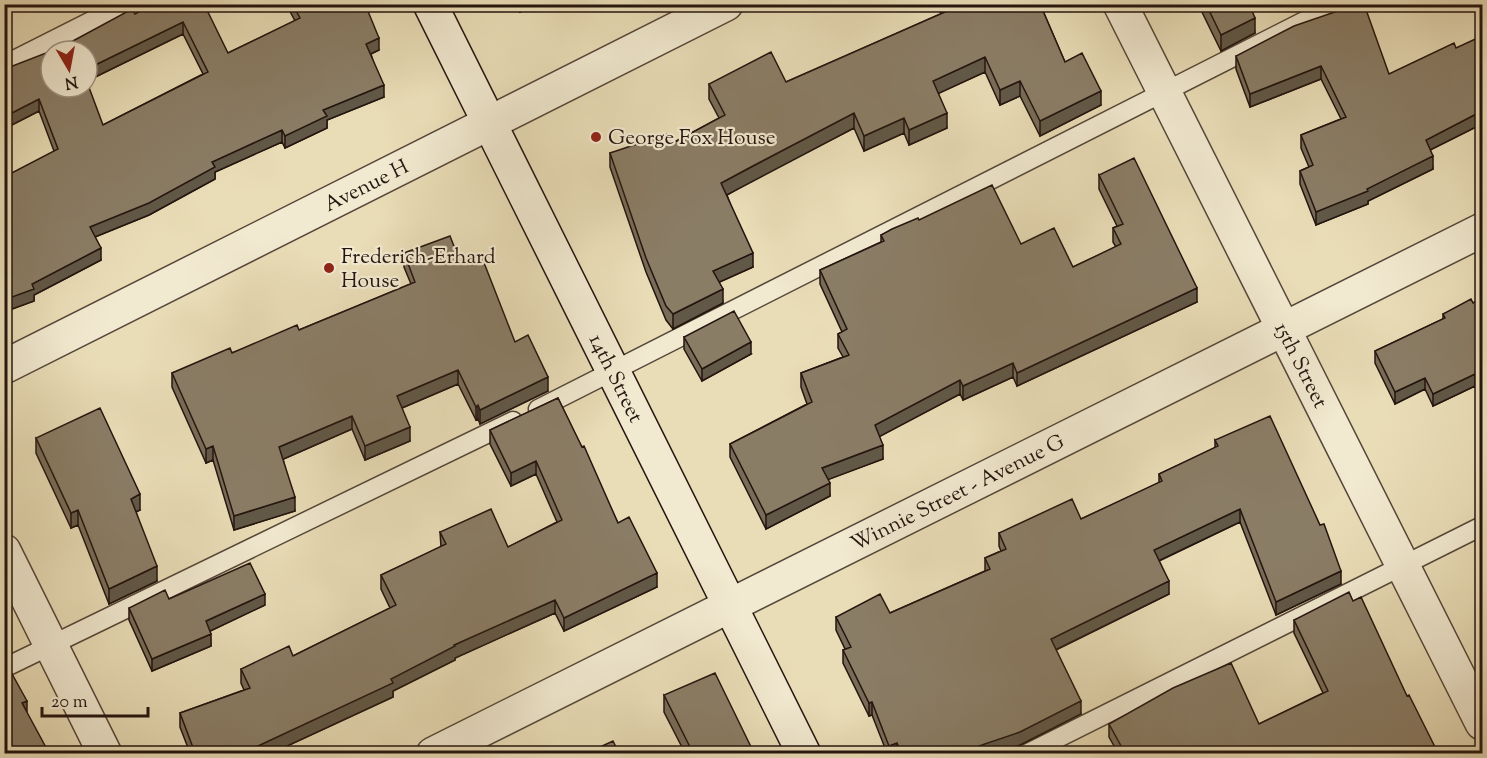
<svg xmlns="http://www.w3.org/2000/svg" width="1487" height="758" viewBox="0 0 1487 758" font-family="'Sorts Mill Goudy',serif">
<rect width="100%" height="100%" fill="#e9ddb7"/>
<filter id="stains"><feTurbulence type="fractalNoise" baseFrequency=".00333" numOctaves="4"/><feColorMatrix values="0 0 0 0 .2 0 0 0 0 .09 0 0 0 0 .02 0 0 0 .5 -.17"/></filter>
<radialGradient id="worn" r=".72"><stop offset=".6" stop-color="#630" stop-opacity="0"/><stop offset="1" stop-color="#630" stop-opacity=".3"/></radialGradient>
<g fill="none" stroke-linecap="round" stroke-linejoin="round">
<g stroke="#554739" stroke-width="21">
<path id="lane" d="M4,65L125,4
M538,409L1338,4
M4,668L513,421
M1026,754L1482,526"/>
</g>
<g stroke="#554739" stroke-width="36">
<g id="street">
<path id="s1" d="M1120,4L1482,723"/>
<path id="s2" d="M4,367L726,4"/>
<path d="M4,551L105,754"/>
<path id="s3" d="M433,754L1482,230"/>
</g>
</g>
<g stroke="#24150f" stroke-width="36">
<g id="secondary">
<path id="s4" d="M430,4L804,754"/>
</g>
</g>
<use href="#lane" stroke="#f1e9d0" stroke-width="18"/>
<use href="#street" stroke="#f1e9d0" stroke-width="33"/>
<use href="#secondary" stroke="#f1e9d0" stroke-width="33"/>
</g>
<path fill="#776c58" stroke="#24150f" stroke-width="1.5" d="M154,4L228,53L295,21L286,4H365L379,50L371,54L384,97L327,120V128L285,148L282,142L215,172V179L149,215L95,237L101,260L34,295V301L4,312L54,151L39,111L4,129V63L103,125L203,74L183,34L87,81L135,14Z
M516,4H537L520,12Z
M937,4H1040L1065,62L1101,105L1040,136L1020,96L1000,105L985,72L938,93L947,128L909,145L904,133L864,151L854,128L749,182L727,195L753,267L719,282L723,303L673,329L666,320L646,272L610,167V153L671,144L719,118L709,99V84L786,82L941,14Z
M1198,4H1249L1255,33L1221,51Z
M1236,56L1389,74L1482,124L1430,150L1433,169L1368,201V204L1316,225L1300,184V171L1309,167L1301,148V135L1341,119L1321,79L1250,107L1236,69Z
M1099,175L1197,302L1017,386L1013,377L963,400L960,394L879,436L883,459L828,479L830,496L766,529L730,457V444L807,404L801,387V373L843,357L838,348V334L842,332L820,284V270L881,242V235L919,220L1021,244L1073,267L1116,247L1113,242V228L1117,226L1099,189Z
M404,253L461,264L548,391L480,424L478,419L476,420L458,384L402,408L410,441L365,460L352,429L283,459L295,511L234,530L213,460L206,463L172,387V373L299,330L411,284L404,267Z
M1482,298V392L1479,394L1475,386L1433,406L1425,389L1395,404L1375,363V351L1443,319V314L1473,303Z
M684,337L751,354L702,381L684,349Z
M558,398L618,523L657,587L564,631L555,613L455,658V660L393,691V697L272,753H190L180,727V713L244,690L241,683V669L293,656L390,608L381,589V575L441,547L440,532L508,547L557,522L536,474L511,486L490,444V430Z
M36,438L140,510L136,512L157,581L109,604L78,525L71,528L36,453Z
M1215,440L1341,584L1276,615L1240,522L1159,561L1169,594L1056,650L1081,714L1020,745L994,753H887L872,715L869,716L843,663V650L845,649L836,630V617L890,613L985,571V558L1001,551L999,546V533L1081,519L1159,483V474L1215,448Z
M169,599L265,605L210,631L211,646L152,671L129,620V608Z
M1353,601L1407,696L1438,753H1118L1109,737V724H1259L1323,693L1294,633V620Z
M664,695L754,753H685L664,712Z"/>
<path fill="#615847" stroke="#24150f" stroke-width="1.5" d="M520,4H537L520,12Z
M1255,18V33L1221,51V35Z
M183,22V34L87,81V69Z
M379,38V50L366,56V44Z
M985,57V72L933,96V81Z
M1321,66V79L1250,107V94Z
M1020,81V96L1000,105V90Z
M384,85V97L327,120V128L285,148V136L323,110Z
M1101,91V105L1040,136V121Z
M39,99V111L4,129V117Z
M1482,111V124L1426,152V140Z
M854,113V128L721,198V183Z
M947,113V128L909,145V130Z
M904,118V133L864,151V136Z
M282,130V142L215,172V179L149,215L90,239V227L212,162Z
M1433,156V169L1368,201V204L1316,225V212Z
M101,248V260L34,295V301L4,312V300L32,284Z
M753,253V267L713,285V271Z
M1197,288V302L1017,386V373Z
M723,289V303L673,329V314Z
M751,342V354L702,381V369Z
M1013,363V377L963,400V386Z
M458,370V384L397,410V396Z
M1475,374V386L1433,406V394Z
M548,377V391L480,424V410Z
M1425,378V389L1395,404V392Z
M960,380V394L875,439V425Z
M1482,380V392L1479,394V382Z
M478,405V419L476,420V407Z
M352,416V429L279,461V447Z
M410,427V441L365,460V446Z
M883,445V459L822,482V468Z
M213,446V460L206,463V449Z
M536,461V474L511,486V473Z
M830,483V496L766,529V515Z
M140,494V510L131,514V499Z
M295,497V511L234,530V516Z
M1240,509V522L1154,563V550Z
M78,510V525L71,528V513Z
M157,566V581L109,604V589Z
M1341,571V584L1276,615V602Z
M657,573V587L564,631V618Z
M1169,581V594L1051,652V639Z
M265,594V605L206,633V621Z
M555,600V613L455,658V660L393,691V697L272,753H243L454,645Z
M211,634V646L152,671V659Z
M27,701V712L22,703Z
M1081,701V714L1020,745L994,753H961V752Z
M872,702V715L869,716V703Z
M897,743V753H889V746Z"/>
<path fill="#8a7d66" stroke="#24150f" stroke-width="1.5" d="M154,4H204L228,53L300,18L292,4H365L379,38L366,44L384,85L323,110L327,116L285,136L282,130L212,162L215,167L149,203L90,227L101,248L32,284L34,289L4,300V177L58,149L39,99L4,117V63H8L10,67L51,51V87H87V82L103,125L208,72L183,22L87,69V51H51L60,48L132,9L135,14Z
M944,4H1040L1065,62L1082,53L1101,91L1040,121L1020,81L1000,90L985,57L933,81L947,113L909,130L904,118L864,136L854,113L749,168L721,183L753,253L713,271L723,289L673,314L666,306L646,258L610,153L667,134L671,144L725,115L709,84L771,52L786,82L947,11Z
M1206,4H1249L1255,18L1221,35Z
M1358,4H1364L1389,74L1454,43L1456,48L1482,36V111L1426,140L1433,156L1367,189L1368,191L1316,212L1300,171L1313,165L1301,135L1346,117L1321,66L1250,94L1236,56L1294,26Z
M1134,158L1197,288L1017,373L1013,363L963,386L960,380L875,425L883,445L822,468L830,483L766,515L730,444L812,402L801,373L849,355L838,334L847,329L820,270L884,241L881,235L892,229L918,218L919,220L992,185L1021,244L1054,228L1073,267L1121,244L1113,228L1123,224L1099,175Z
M450,236L461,264L481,255L515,342L528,335L548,377L480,410L478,405L476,407L458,370L397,396L410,427L365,446L352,416L279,447L295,497L234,516L213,446L206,449L172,373L230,348L232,353L297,325L299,330L415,282L404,253Z
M1482,298V380L1479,382L1475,374L1433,394L1425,378L1395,392L1375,351L1445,318L1443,314L1471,299L1473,303Z
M734,311L751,342L702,369L684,337Z
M558,398L582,447L584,446L618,523L629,517L657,573L564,618L555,600L454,645L455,646L391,679L393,683L243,753H195L180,713L250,688L241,669L289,646L293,656L396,605L381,575L446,544L440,532L491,509L508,547L562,520L536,461L511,473L490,430Z
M100,408L140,494L131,499L157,566L109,589L78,510L71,513L36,438Z
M1270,416L1320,525L1324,524L1341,571L1276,602L1240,509L1154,550L1169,581L1051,639L1081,701L1020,732L961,752L962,753H901L897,743L889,746L872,702L869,703L843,650L851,647L836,617L880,594L890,613L990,569L985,558L1006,549L999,533L1072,499L1081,519L1162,481L1159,474L1218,446L1215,440Z
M250,563L265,594L206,621L211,634L152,659L129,608L165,590L169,599Z
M1349,592L1353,601L1361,597L1407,696L1409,695L1438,753H1125L1109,724L1173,688L1231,663L1259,724L1328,691L1294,620Z
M11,672L27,701L22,703L49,753H4V675Z
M715,673L754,753H693L664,695Z
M613,741L619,753H587Z"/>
<g fill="#8f2418" stroke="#f1e9d0" stroke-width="2">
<circle cx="596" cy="137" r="6"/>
<circle cx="329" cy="268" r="6"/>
</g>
<g text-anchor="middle" stroke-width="4.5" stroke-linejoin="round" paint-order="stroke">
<g font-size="21" fill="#24150f" stroke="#f1e9d0" text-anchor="start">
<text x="608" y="144">George Fox House</text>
<text x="341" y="263">Frederich-Erhard<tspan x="341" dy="24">House</tspan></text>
</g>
<g font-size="21" fill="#24150f" stroke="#f1e9d0">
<text dy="7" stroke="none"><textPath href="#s2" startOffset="405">Avenue H</textPath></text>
<text dy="7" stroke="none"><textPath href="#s1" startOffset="404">15th Street</textPath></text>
<text dy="7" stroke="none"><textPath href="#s4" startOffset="418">14th Street</textPath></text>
<text dy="7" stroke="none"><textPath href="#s3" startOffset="586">Winnie Street - Avenue G</textPath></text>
</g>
</g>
<rect width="1487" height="758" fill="none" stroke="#e9ddb7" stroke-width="24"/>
<rect x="6" y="6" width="1475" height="746" fill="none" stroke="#24150f" stroke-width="3"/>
<rect x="12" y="12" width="1463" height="734" fill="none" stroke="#24150f" stroke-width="1.5"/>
<g transform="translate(69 69) rotate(170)"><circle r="28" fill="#f1e9d0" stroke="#9f9483" stroke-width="1.5"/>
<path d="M0-4.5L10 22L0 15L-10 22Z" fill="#8f2418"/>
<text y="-9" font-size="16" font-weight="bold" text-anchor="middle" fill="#24150f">N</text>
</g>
<path d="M42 707v9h106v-9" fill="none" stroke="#24150f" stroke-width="3"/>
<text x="51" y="707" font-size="18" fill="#24150f" stroke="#f1e9d0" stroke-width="4.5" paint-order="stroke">20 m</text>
<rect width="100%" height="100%" filter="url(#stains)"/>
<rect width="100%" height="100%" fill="url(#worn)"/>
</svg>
